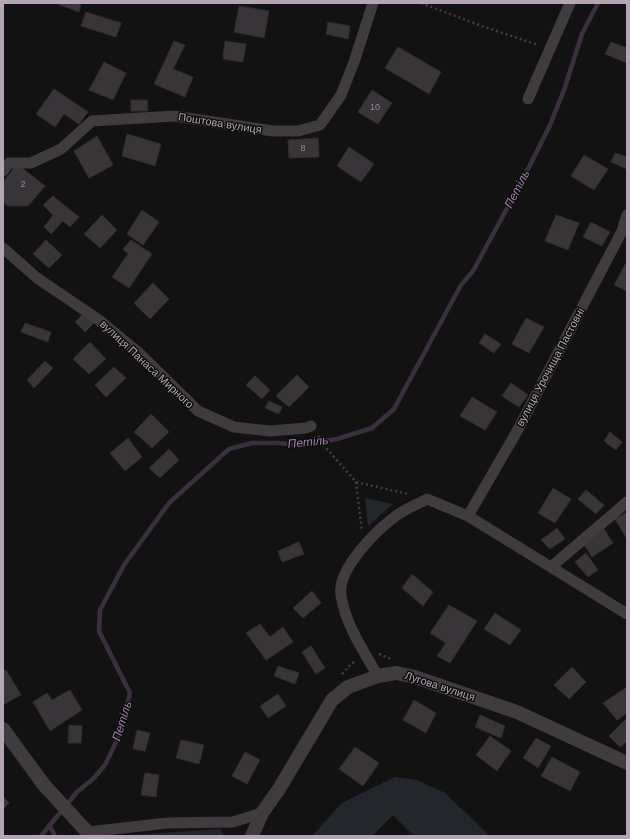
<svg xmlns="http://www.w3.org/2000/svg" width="630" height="839" viewBox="0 0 630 839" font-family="Helvetica,sans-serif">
<rect width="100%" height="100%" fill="#131213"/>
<path fill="#23272b" d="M365,498L393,504L368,526Z
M395,777L417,780L445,793L490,836H414L393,815L372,836H312L342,803Z
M220,829L225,836H130L131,835Z"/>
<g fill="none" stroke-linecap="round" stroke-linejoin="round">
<path stroke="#3a2f3d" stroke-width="4.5" d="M49,825L55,836
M41,836L77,792L93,779L105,765L120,734L130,693L99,631L100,610L124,565L169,503L229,449L252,443H278L299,445L337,439L372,428L394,409L461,285L473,271L522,181L550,125L564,90L582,34L598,3"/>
</g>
<path fill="#383438" stroke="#2f2c2e" d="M55,3H81L79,12Z
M239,6L269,11L264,38L234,32Z
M86,12L121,23L116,37L81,26Z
M328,22L350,26L348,39L326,34Z
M174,41L185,45L173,69L193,77L185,97L154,84Z
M225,41L246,44L243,62L223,59Z
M611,42L627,48V63L605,54Z
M398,47L441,72L429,94L385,68Z
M104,62L126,73L113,100L89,90Z
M54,89L88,112L79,124L64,114L55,127L36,114Z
M372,90L392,103L378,124L358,112Z
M131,100H147L148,111H131Z
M127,134L161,144L155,166L122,156Z
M97,136L113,165L89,178L74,151Z
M318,138L319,157L289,158L288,140Z
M349,147L374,164L361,182L337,166Z
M615,153L627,157V169L611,162Z
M584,155L608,169L594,190L571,176Z
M17,164L45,186L28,206H8L3,202V182Z
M53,196L79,217L70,227L63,221L51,234L44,227L53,215L43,205Z
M142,210L159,222L143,245L127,234Z
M102,215L117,230L100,248L84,234Z
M556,215L579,223L568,250L545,241Z
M591,222L610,232L602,246L583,237Z
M46,240L62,255L49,268L33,254Z
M131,240L152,254L129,288L112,277L128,254L123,249Z
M627,261V291L614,285Z
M153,283L169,299L150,319L134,303Z
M84,313L94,323L85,332L75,322Z
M526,318L544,327L529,353L512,344Z
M25,323L51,332L48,342L21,332Z
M485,334L501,344L494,353L479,343Z
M90,342L106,359L89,374L73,359Z
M45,361L53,368L34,388L27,380Z
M114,367L126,378L106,397L95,385Z
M297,375L309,387L289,407L276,396Z
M255,376L270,390L262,399L246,385Z
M511,383L528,395L519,407L502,396Z
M472,397L497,412L485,430L460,416Z
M269,401L282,407L279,414L265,408Z
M151,414L169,432L152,448L134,432Z
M610,432L622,442L616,450L604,441Z
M128,438L142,457L125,471L110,453Z
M169,449L179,460L160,478L149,468Z
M553,488L571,499L555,523L538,513Z
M586,490L604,505L596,514L578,499Z
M627,512V539L615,519Z
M557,528L565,539L550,549L541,540Z
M604,529L613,543L592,557L583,543Z
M299,542L304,554L282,562L278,551Z
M586,553L598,570L588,577L575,562Z
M412,574L433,592L423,606L402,588Z
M312,591L321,603L303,618L293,608Z
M449,605L477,621L450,663L437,656L446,643L430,633Z
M495,613L521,630L510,645L484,629Z
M260,624L270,637L283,627L293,642L266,660L246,633Z
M311,646L325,668L316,674L302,652Z
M278,666L299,673L295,684L274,676Z
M572,667L586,682L569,699L554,685Z
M6,670L21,695L3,705V671Z
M627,687V713L617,720L603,703Z
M70,690L82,710L50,731L33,702L47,693L52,700Z
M278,694L286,706L268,718L260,706Z
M414,700L436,713L426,733L403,720Z
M480,715L505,726L501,738L475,727Z
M626,719L627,741L620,747L609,736Z
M69,725L82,726L81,743H68Z
M137,730L150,733L145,751L133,749Z
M490,736L511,751L497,771L476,755Z
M536,738L551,746L538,768L523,758Z
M181,740L204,745L199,764L176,758Z
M355,747L379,763L363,786L339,769Z
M245,752L260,760L247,784L232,776Z
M552,757L580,772L570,791L541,776Z
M145,773L159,775L156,797L141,795Z
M3,796L9,803L3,809Z"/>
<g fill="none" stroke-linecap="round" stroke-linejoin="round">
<path stroke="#443e44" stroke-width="2.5" stroke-dasharray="2 3" stroke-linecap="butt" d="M421,3L479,25L538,45
M318,436L327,449L356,482L408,494
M356,482L362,531
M379,654L391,659
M342,674L351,664L356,661"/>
<path stroke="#3f3b3e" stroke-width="11" d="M528,99L570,3
M3,171L9,163H31L61,149L92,121L174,116L273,131H298L320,125L341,95L354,62L373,3
M3,248L37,278L99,320L139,353L198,411L234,427L270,431L306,428L311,426
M468,516L516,433L622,231L627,215
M551,567L627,502
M378,676C364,652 345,624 341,595C337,570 374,533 392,519C402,510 416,505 427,499L468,516L627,614
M88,832L167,823L233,822L262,813"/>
<path stroke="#3f3b3e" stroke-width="14" d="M3,729L44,785L91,836
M252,836L262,813L279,789L332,700L348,687L378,676L396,673L415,677L517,712L627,763"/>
</g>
<g text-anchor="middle" stroke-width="3" stroke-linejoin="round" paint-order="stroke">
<g font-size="9" fill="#948994">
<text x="375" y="110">10</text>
<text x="303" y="151">8</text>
<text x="23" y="187">2</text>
</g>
<g font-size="11" fill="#b3a5b2" stroke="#0e0d0e">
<text transform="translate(220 123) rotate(9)" y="4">Поштова вулиця</text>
<text transform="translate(147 364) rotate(43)" y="4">вулиця Панаса Мирного</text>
<text transform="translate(550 367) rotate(-62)" y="4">вулиця Урочища Пастовні</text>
<text transform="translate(440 686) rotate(18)" y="4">Лугова вулиця</text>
</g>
<g font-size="12" font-style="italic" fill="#a27fab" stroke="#0e0d0e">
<text transform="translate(517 189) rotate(-63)" y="4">Петіль</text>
<text transform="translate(308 442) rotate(-6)" y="4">Петіль</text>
<text transform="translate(122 721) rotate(-73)" y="4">Петіль</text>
</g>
</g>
<rect width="630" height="839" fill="none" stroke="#b3a5b2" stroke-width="8"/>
</svg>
